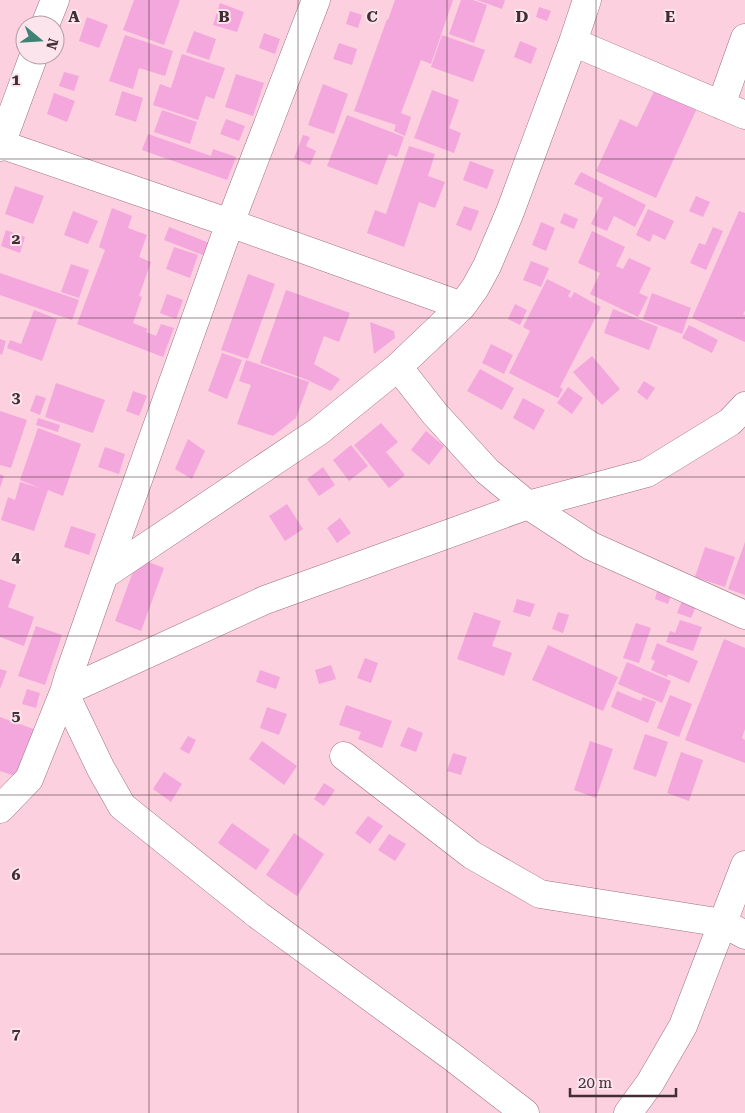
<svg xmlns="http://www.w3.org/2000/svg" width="745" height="1113" viewBox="0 0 745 1113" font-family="'Roboto Serif',serif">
<rect width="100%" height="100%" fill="#fcd0de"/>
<path fill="#f4a7dd" d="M134,0H180L164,45L123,30Z
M395,0H453L431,64L421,60L401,113L411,117L405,136L394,131L396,125L354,111L387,19L388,20Z
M461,0H473L487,5L474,43L449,34Z
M477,0H505L502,9Z
M220,3L244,12L237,32L213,25Z
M539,7L551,11L547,21L536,17Z
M350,11L362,15L358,28L346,24Z
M87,17L108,25L99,48L79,41Z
M194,31L216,39L209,60L186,52Z
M264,33L280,39L275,54L259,48Z
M125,35L173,51L165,76L139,68L133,89L109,81Z
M442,35L485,50L473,82L431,67Z
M520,41L537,48L531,64L514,57Z
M339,43L357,49L352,65L333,59Z
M182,54L225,68L214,99L206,96L198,120L153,105L160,84L171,88Z
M64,72L79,76L74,91L59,86Z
M236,74L264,83L253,116L225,107Z
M323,84L348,94L334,134L308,125Z
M657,85L699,104L656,198L596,171L620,119L637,127Z
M432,90L459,100L449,128L461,133L454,153L414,138Z
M122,91L143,98L136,122L115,115Z
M54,93L75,101L67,122L47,114Z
M162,110L197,122L190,144L154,132Z
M347,115L404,137L397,157L389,154L377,185L327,166Z
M226,119L245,126L239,141L220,134Z
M148,134L211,156L213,149L236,157L227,180L142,150Z
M303,135L310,137L306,146L316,151L310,165L294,158Z
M409,146L435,154L428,176L445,182L435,208L419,202L404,247L367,233L375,210L386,214Z
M470,161L494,170L487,189L463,180Z
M581,172L646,205L635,227L614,216L607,231L591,224L603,198L574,184Z
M15,186L44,196L33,224L5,214Z
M696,196L710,202L703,217L689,211Z
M464,206L479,211L471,231L456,225Z
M112,208L132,216L128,228L147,235L139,257L151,262L139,296L142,297L133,323L148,329L146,332L156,336L161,324L174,328L163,357L77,324L105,250L99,247Z
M648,209L674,221L665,240L653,234L650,242L636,235Z
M73,211L98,221L88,244L64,235Z
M739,211L745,213V311L743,314L745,315V342L692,318Z
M564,213L578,219L574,229L560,223Z
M541,222L555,228L546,251L532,245Z
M169,227L212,244L208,257L164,240Z
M713,227L723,231L706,270L690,263L699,243L705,245Z
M6,230L25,237L20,253L1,246Z
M592,231L625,247L616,266L623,269L629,258L651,268L639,293L648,297L638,317L590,294L600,273L578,263Z
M174,247L198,255L190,278L166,269Z
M531,261L549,268L541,287L523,280Z
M71,264L89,270L79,298L61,292Z
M0,273L79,300L72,320L0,295Z
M248,274L275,284L248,359L221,350Z
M547,279L571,291L568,296L571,298L574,292L601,307L560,387L563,389L558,398L509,373L530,331L523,327Z
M286,290L350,313L339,342L324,336L314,364L340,379L331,391L305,379L260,363Z
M652,293L691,308L682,334L643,319Z
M167,294L183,300L176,319L160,313Z
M515,304L527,310L520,325L508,319Z
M613,309L658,327L649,350L604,333Z
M34,310L57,319L42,361L7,348L10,340L21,344Z
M370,322L394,331L395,338L374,354Z
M689,325L718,340L712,353L682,338Z
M0,339L6,341L2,355L0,354Z
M491,344L513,355L504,374L482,363Z
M222,353L242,360L227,399L208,391Z
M592,356L620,389L602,405L573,372Z
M246,360L309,382L296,418L273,436L237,424L251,385L239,381Z
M480,369L514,388L502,410L467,391Z
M644,381L655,388L647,400L637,392Z
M56,383L105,400L93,433L45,417Z
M568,387L583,398L572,414L557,403Z
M133,391L147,396L139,416L126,411Z
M36,395L46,398L40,415L30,411Z
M523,398L545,410L534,430L513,418Z
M0,411L27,420L11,468L0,465Z
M38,418L60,425L58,432L36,425Z
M381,423L398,442L386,452L405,475L389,488L354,445Z
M38,428L81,444L63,496L48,490L34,531L1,520L8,497L15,500L20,482L40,488L20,480Z
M426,431L444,446L429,465L411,450Z
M188,439L205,451L192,479L175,469Z
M351,445L368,466L349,481L333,460Z
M105,447L125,454L119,474L98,467Z
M323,467L335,485L319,496L307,479Z
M0,474L4,476L0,488Z
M287,504L303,529L285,541L269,516Z
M340,518L351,533L337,543L327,528Z
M71,526L96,534L89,555L64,547Z
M745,542V595L728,589Z
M705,547L735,557L725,587L695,577Z
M138,558L164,568L141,631L115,621Z
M0,579L16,585L8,607L34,617L24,646L0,637Z
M657,591L671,596L668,604L655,599Z
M517,599L535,604L530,617L513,612Z
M682,601L696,606L691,618L677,613Z
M474,612L501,621L492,646L512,653L504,676L457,659Z
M558,612L569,615L563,633L552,629Z
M680,620L702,627L693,651L666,642L670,631L675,633Z
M636,623L651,628L639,663L623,658Z
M36,626L62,635L45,685L18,676Z
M724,639L745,648V729L742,738L745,740V763L685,740Z
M657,643L698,661L689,683L668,674L667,677L651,670L655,661L651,659Z
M548,645L618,677L603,711L532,680Z
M365,658L378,663L371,683L357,678Z
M627,662L671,681L662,703L618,684Z
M331,665L336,679L319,684L315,670Z
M0,669L7,671L0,689Z
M260,670L280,677L276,689L256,682Z
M27,689L40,693L36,708L22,704Z
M617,691L641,701L643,697L656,702L648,723L611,707Z
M670,695L692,704L679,737L657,728Z
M346,705L392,721L382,748L358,739L361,732L339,725Z
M267,707L287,714L279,735L260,728Z
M0,717L39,731L18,777L0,771Z
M408,727L423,733L416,752L400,746Z
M645,734L668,742L656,777L633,769Z
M188,736L196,740L189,754L180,749Z
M262,741L297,766L284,785L249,759Z
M590,741L613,749L596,798L574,790Z
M681,752L703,760L689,801L667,793Z
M453,753L467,757L461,775L447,771Z
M164,772L182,784L171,802L153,789Z
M324,783L335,790L324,806L314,799Z
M368,816L383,826L370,844L355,833Z
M232,823L270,850L256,870L218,843Z
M294,833L324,854L297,896L266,875Z
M389,834L406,844L395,861L378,850Z"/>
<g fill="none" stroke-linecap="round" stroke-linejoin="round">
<g stroke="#a07080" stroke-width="29">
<path id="minor" d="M45,25L55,0
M573,42L745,115
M721,105L745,38
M0,144L230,223L462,306
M0,147L34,55
M398,367L435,414L487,471L528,505L591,546L745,615
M104,575L319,431L398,367L462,306L475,288L487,266L510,212L573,42L587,0
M64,692L265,600L528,505L647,473L730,422L745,406
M64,692L101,769L122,806L258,915L451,1056L525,1113
M344,756L472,855L540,894L723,923L745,935
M0,809L29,779L64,692L69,675L104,575L230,223L316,0
M628,1113L650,1083L683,1026L745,865"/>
</g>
<use href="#minor" stroke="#fff" stroke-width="28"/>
</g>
<path fill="none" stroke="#422d34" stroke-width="1" stroke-opacity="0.55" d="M149,0V1113M298,0V1113M447,0V1113M596,0V1113M0,159H745M0,318H745M0,477H745M0,636H745M0,795H745M0,954H745"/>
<g font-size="16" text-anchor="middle" font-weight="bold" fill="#422d34" stroke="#fbe4eb" stroke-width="4" stroke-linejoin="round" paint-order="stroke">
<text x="74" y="22">A</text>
<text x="224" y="22">B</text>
<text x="372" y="22">C</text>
<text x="522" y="22">D</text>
<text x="670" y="22">E</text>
<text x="16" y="85">1</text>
<text x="16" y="244">2</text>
<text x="16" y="403">3</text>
<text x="16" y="562">4</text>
<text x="16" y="721">5</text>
<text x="16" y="880">6</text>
<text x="16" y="1039">7</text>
</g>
<g transform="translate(40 40) rotate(108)"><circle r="24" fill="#fbe4eb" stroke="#b19ba2"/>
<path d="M0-4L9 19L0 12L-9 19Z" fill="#3f8274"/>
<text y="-8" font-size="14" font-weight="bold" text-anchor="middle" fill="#422d34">N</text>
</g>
<path d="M570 1088v8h106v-8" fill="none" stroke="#422d34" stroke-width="2.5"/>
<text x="578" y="1088" font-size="15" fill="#422d34" stroke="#fbe4eb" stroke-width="4" paint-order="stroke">20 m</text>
</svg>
